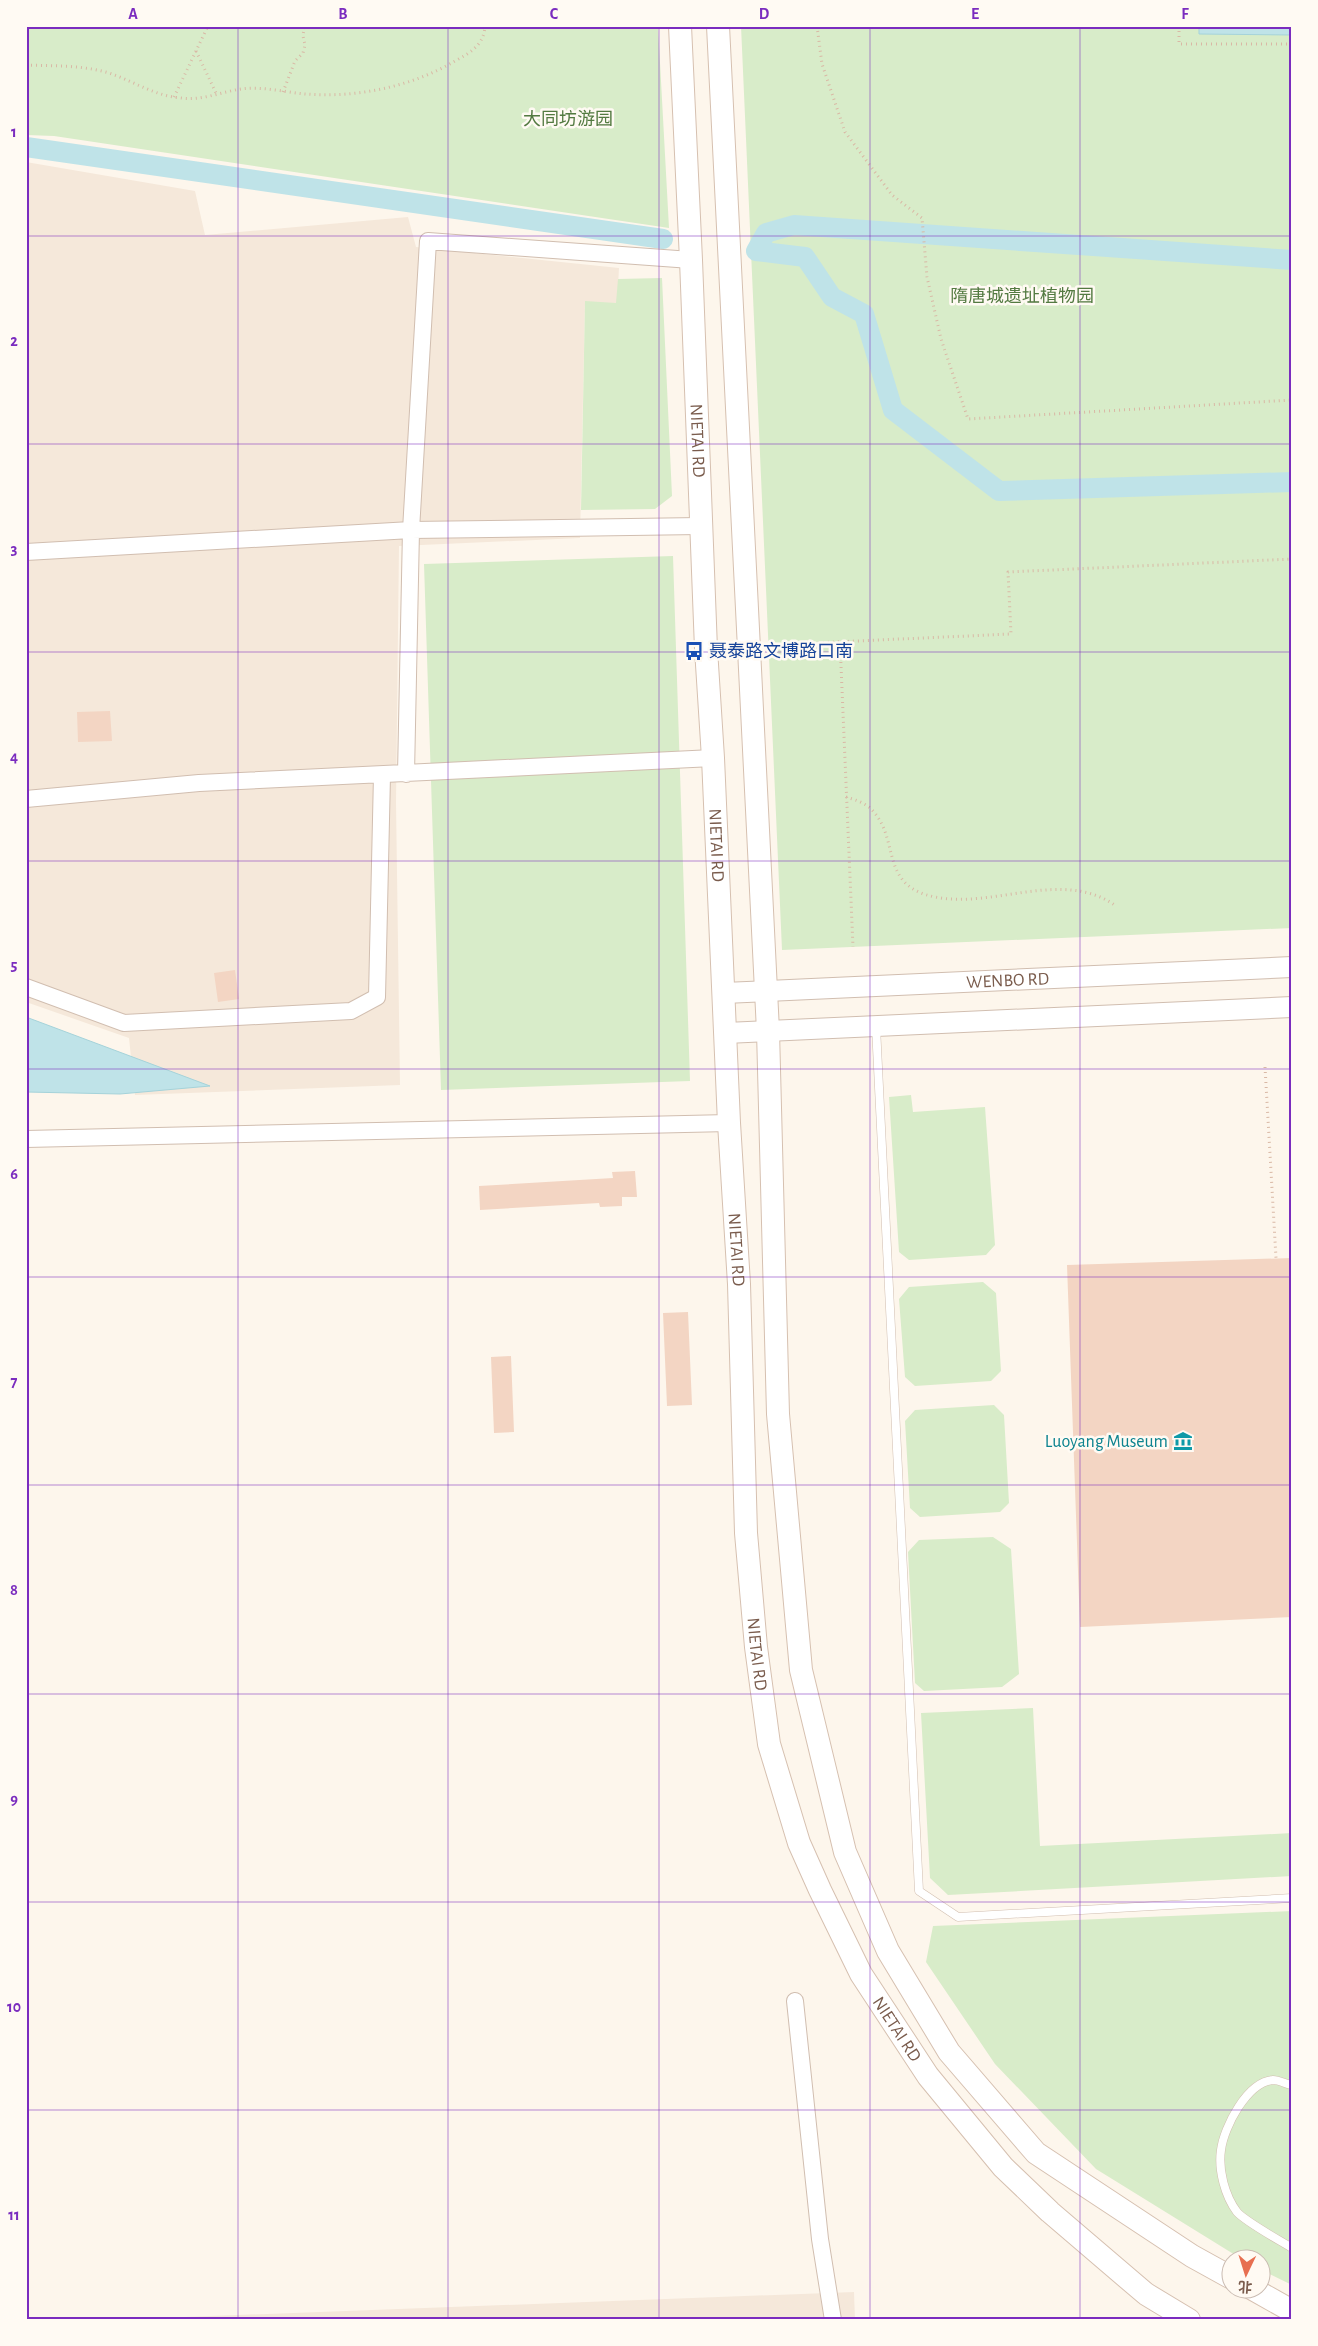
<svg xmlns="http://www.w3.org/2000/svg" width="1318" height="2346" viewBox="0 0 1318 2346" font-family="'Alegreya Sans','Noto Sans SC',sans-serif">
<rect width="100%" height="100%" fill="#fdf6ec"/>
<path fill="#f5e8da" d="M26,162L195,191L205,235L408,217L416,247L619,268L617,304L585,302L580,538L399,546L396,802L400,1085L135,1095L129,1038L26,1002Z
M854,2292L855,2320H105Z"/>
<path fill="#d8ecc9" d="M26,26H658L669,228L54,136L26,135Z
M741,26H1292V928L782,950Z
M662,278L672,496L655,509L581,510L585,301L616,303L618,279Z
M673,556L690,1081L441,1090L424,564Z
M911,1095L913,1112L985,1107L995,1245L986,1255L909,1260L899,1252L889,1097Z
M983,1282L996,1293L1001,1371L991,1381L915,1386L905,1377L899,1299L909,1287Z
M994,1405L1004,1415L1009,1503L1000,1512L920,1517L910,1508L905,1421L915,1410Z
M993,1537L1011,1549L1019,1674L1002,1687L924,1691L915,1683L908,1552L919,1540Z
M1033,1708L1040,1846L1292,1833V1876L948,1895L930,1878L921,1713Z
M1292,1911V2285L1261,2270L1260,2258H1240L1096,2169L995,2064L926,1962L933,1926Z"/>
<path fill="#bfe3e8" stroke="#a5d3da" d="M1199,26H1292V35L1199,34Z
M26,1017L210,1086L120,1094L26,1092Z"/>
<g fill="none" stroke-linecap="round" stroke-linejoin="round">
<path stroke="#bfe3e8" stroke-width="20" d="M26,147L663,239
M1292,260L794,225L766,233L756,251L805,257L832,297L864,314L893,410L999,491L1292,482"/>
</g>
<path fill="#f3d5c3" d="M110,711L112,741L78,742L77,712Z
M235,970L239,999L218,1002L214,973Z
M635,1171L637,1197H622V1206L600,1207L599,1203L480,1210L479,1186L613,1178L612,1172Z
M1292,1258V1617L1080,1627L1067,1265Z
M688,1312L692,1405L667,1406L663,1313Z
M511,1356L514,1432L494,1433L491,1357Z"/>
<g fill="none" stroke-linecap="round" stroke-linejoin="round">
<g stroke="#d1beb0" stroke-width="9">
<path id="service" d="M876,1027L919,1891L958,1917L1292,1898
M1292,2085C1286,2084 1279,2080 1273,2080C1247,2082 1224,2127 1221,2150C1218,2170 1225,2196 1237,2212C1246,2222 1279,2240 1292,2248"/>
</g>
<g stroke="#d1beb0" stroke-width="18">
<path id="minor" d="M26,552L411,530L700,526
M406,774L411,530L428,241L691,260
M26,799L199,783L713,758
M26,987L124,1023L351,1011L377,997L382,775
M26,1139L729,1123
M795,2001L820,2239L833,2320"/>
</g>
<g stroke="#d1beb0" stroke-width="22">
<g id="tertiary">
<path id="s1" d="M724,993L1292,967"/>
<path d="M726,1033L1292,1007"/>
</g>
</g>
<g stroke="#d6c0b0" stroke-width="24">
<g id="secondary">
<path id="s2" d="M680,26L691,260L706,649L713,758L729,1123L739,1284L746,1533L756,1647L769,1744L799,1843L820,1890L861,1974L928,2076L1003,2167L1050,2212L1146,2294L1189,2320"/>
<path d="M718,26L768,1031L778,1414L801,1670L845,1852L888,1951L949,2052L1036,2153L1192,2256L1230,2277"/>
<path d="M1251,2288L1292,2311"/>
</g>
</g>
<path stroke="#d9b8a5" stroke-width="3" stroke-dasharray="1 4" stroke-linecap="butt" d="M817,26L822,64L845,132L892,195L922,218L927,277L941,339L968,419L1292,400
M1179,26V44H1292
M196,51L217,95
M26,65C54,66 82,65 109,73C133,81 155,96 181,98C201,101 221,92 241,89C261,86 284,92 305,94C356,98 411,87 455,61C470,53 484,45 485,26
M283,92L295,61L303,53L305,45L303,36L304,28L307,26
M174,97L208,26
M840,642L853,947
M768,645L1011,634L1008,572L1292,559
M846,797C856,800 866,803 873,811C900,840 879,886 935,897C995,909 1063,868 1116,906
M1265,1067L1276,1258"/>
<use href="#service" stroke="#fff" stroke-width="8"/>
<use href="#minor" stroke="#fff" stroke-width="16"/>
<use href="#tertiary" stroke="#fff" stroke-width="20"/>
<use href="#secondary" stroke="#fff" stroke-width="22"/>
</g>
<path fill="none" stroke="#7b2cbf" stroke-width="1" stroke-opacity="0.55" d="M238,26V2320M448,26V2320M659,26V2320M870,26V2320M1080,26V2320M26,236H1292M26,444H1292M26,652H1292M26,861H1292M26,1069H1292M26,1277H1292M26,1485H1292M26,1694H1292M26,1902H1292M26,2110H1292"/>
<defs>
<g id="bus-bare" transform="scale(1.5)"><path d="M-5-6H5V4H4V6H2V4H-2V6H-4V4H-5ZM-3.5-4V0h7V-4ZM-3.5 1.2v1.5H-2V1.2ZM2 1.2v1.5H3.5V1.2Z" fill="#1a4fb4" stroke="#fffaf3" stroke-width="2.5" paint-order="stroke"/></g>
<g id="museum-bare" transform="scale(1.5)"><path d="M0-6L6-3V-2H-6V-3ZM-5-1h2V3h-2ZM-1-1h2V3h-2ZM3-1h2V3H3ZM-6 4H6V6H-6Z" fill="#0f9aa8" stroke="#fffaf3" stroke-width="2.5" paint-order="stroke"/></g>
</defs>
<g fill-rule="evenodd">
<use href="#bus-bare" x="694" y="651"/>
<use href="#museum-bare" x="1183" y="1441"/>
</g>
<g text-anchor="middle" stroke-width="5" stroke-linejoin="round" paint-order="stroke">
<g font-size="18" fill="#537a41" stroke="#fffaf3">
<text x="568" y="125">大同坊游园</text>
<text x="1022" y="302">隋唐城遗址植物园</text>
</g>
<g font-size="18" fill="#7a5c4d" stroke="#fffaf3">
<text dy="6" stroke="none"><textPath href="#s2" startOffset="415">NIETAI RD</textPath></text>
<text dy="6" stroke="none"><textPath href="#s2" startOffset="820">NIETAI RD</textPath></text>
<text dy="6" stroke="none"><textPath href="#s1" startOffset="284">WENBO RD</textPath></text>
<text dy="6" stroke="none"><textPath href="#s2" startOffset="1225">NIETAI RD</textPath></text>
<text dy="6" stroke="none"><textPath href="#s2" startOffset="1630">NIETAI RD</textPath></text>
<text dy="6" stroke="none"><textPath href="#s2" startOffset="2035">NIETAI RD</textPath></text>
</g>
<g font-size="18" fill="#164399" stroke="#fffaf3" text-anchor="start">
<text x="709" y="657">聂泰路文博路口南</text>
</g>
<g font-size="18" fill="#0d838f" stroke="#fffaf3" text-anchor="end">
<text x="1168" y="1447">Luoyang Museum</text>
</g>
</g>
<rect width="1318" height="2346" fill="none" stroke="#fffaf3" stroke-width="55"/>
<g transform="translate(1246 2274) rotate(184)"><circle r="24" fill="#fffaf3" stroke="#cabbb1"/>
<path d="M0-4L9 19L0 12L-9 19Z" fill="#e76f51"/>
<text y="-8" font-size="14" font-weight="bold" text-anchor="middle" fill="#7a5c4d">北</text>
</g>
<rect x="28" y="28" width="1262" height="2290" fill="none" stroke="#7b2cbf" stroke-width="2"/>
<g font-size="16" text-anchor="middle" font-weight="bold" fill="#7b2cbf">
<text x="133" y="19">A</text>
<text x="343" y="19">B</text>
<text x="554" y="19">C</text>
<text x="764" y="19">D</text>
<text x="975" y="19">E</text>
<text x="1185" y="19">F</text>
<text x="14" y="137">1</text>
<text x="14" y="346">2</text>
<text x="14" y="554">3</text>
<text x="14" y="762">4</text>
<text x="14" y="970">5</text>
<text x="14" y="1179">6</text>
<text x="14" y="1387">7</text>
<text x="14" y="1595">8</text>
<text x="14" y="1804">9</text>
<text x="14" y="2012">10</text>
<text x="14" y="2220">11</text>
</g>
</svg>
